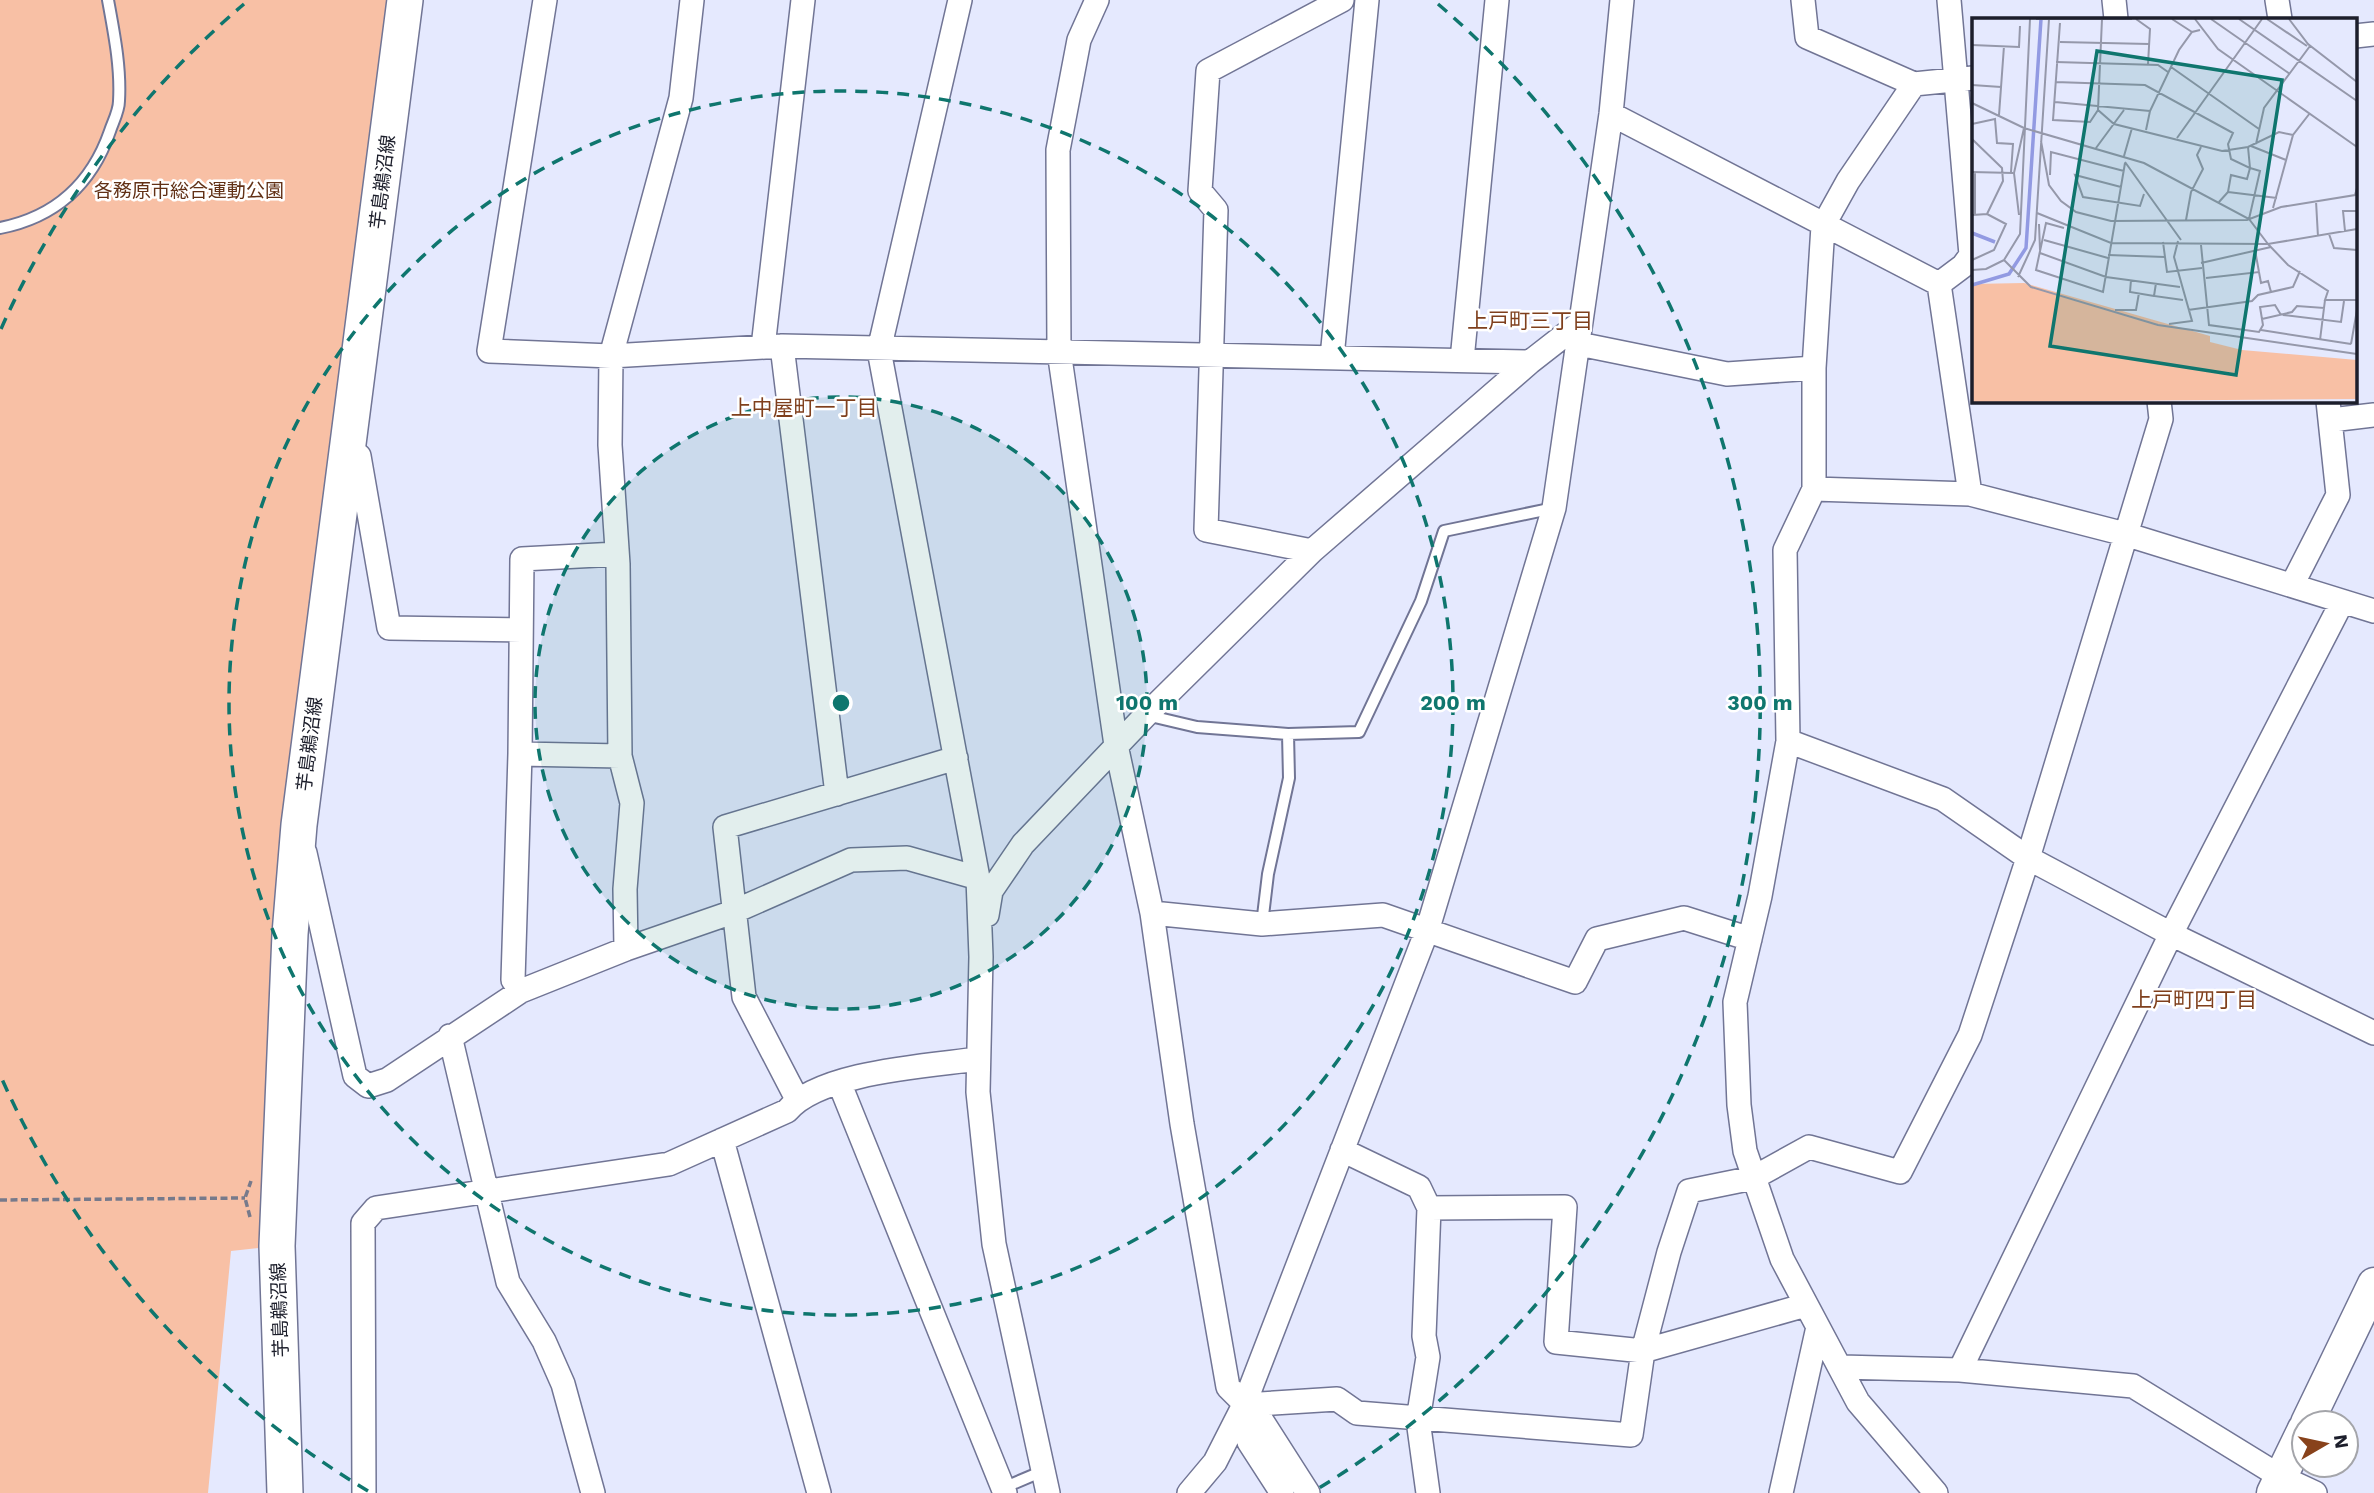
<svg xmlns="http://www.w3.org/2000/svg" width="2374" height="1493" viewBox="0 0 2374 1493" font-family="'Work Sans','Noto Sans JP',sans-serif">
<rect width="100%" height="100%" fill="#e5e9fe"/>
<path fill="#f8c0a5" d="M0,0H405L299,825L277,1246L231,1251L208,1493H0Z"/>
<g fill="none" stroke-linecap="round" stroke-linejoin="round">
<g stroke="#717595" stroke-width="14">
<path id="lane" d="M0,228C56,217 92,183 110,131C113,122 119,111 119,101C121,67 114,33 108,0
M1146,715L1197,727L1288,734
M1262,924L1268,874L1289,778L1288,734L1359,732L1421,601L1444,531L1554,508
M1003,1488L1043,1471"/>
</g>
<g stroke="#717595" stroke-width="26">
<path id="street" d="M545,0L489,351L611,356L782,346L1530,362
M960,0L879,350L978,878L981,957L978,1092L994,1244L1048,1493
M1097,0L1079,40L1058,150L1059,351L1116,745L1152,913L1182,1124L1228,1387L1262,1421L1308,1493
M1803,0L1807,37L1914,84
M2114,0L2116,19
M2277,0L2280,19
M2355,36L2374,34
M1611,114L1939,284
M1939,284L1963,266L1971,255L1949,0
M1939,284L1970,494
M1579,344L1727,374L1814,368
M782,346L837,794
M763,347L803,0
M1332,357L1367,0
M1462,360L1497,0
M2331,420L2374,415
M349,449L359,456L389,628L521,630
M1814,489L1970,494L2125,534L2374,611
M1312,551L1206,530L1216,210L1200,191L1208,71L1342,0
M2292,585L2338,495L2328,401
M1788,741L1943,799L2028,858L2171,934L2374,1033
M520,754L522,559L617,554
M305,853L355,1076L368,1086L387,1080L521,991L626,949L733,912L851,860L907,858L978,878
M1152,913L1262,924L1383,915L1575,982L1597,939L1684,918L1750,939
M987,915L991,891L1023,844L1146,715L1312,551L1530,362L1580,323
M626,949L625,889L632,803L620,756L618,564L610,445L611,356L681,98L692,0
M521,991L513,980L520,754L620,756
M450,1036L508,1282L544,1341L563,1384L593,1493
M839,1082L1005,1493
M797,1099L744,997L725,827L956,758
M722,1140L819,1493
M1342,1150L1419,1187L1429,1208L1565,1207L1556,1342L1643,1351L1669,1252L1689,1191L1753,1178L1809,1147L1900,1172L1970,1035L2028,858L2161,419L2159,401
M1841,1367L1960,1370L2133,1386L2281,1477L2315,1493
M1960,1370L2171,934L2342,602
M1244,1405L1337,1399L1357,1413L1631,1435L1643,1351L1806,1305
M1244,1405L1249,1442L1282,1493
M364,1493L363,1223L376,1208L669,1164L787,1111C819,1072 928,1066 978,1059
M1189,1493L1215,1462L1244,1405L1428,928L1554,508L1611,114L1622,0
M1428,1493L1418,1420L1428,1357L1424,1336L1429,1208
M1781,1493L1818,1327
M1936,1493L1858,1402L1782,1259L1745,1151L1739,1105L1735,1002L1760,896L1788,741L1785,550L1814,489V368L1823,226L1848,181L1914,84L1973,78"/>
</g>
<g stroke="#717595" stroke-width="35">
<path id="secondary" d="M2307,1423L2374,1284
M2273,1493L2304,1429"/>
</g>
<g stroke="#717595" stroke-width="38">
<path id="primary" d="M285,1493L277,1246L290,934L299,825L405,0"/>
</g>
<path stroke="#777a8b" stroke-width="3.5" stroke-dasharray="7 3.5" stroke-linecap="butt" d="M0,1200L245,1198
M250,1217L245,1198L251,1181"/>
<use href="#lane" stroke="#fff" stroke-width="10"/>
<use href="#street" stroke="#fff" stroke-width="23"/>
<use href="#secondary" stroke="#fff" stroke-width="32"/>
<use href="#primary" stroke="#fff" stroke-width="35"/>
</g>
<circle cx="841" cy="703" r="306" fill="#0f766e" fill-opacity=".12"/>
<g fill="none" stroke="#0f766e" stroke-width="3.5" stroke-dasharray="12 9">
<circle cx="841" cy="703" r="306"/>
<circle cx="841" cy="703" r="612"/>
<path d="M368 1491A919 919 0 0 1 1 1077M1 329A919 919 0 0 1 244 4M1438 4A919 919 0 0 1 1314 1491"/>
</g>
<g text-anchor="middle" stroke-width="5" stroke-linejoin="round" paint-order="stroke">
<g font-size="19" fill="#1c1e2b" stroke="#fff">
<text transform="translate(382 182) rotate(-83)" y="7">芋島鵜沼線</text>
<text transform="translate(309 744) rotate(-83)" y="7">芋島鵜沼線</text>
<text transform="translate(279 1310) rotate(-92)" y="7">芋島鵜沼線</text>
</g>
<g font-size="19" fill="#623116" stroke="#fff">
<text x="189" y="197">各務原市総合運動公園</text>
</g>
<g font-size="21" fill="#7f3f1c" stroke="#fff">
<text x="1530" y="328">上戸町三丁目</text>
<text x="804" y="415">上中屋町一丁目</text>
<text x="2194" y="1007">上戸町四丁目</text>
</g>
</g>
<g transform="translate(1972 18)">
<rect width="385" height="385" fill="#e5e9fe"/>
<path d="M52,265L238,318V324L270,332L385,342V381L0,384V266Z" fill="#f8c0a5"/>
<path fill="none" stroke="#929ae2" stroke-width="3.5" d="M0,215L23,224M0,267L37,256L54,230L69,1"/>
<path fill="none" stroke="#9598aa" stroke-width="2" d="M64,1H160M130,1L126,92L142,106L250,133L276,129L307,114L321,117M164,1L178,11L176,46M200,1L220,14M223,1L246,31L385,129M239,1L318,56M267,1L385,83M295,1L335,28M317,1L336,26L385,64M88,5L81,102L118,104L126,92M88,24L177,26M0,27L47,29L48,8M84,44L186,47L196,54M199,49L287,111M83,64L173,67L261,115L256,126L259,141L278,150L275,161L259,157L256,174L247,184M0,67L29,69M83,84L178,93M0,85L52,110L172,145L277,201L296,226L385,211M27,97L32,28M0,106L23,101L25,125L41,126L39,154M174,112L178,93L207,32L220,14L228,12M205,120L290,1M0,121L30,150L31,163L15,196L0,197M69,123L77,167L89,183L104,194L139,203L275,202L309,189L383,177L385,170M284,126L292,90L338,28M279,128L314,142M276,129L278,150L288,153L277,201M124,130L152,92M152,138L160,110M153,144L209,222M0,154L41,155M78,157L79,134L152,153M149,169L103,157L111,179L168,188L172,176M256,174L305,180M344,183L346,219M301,190L321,117L338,95M65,195L139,225L296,226L316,247L356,273L353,282H385M3,197V154M47,197L42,155L52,110M214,202L219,174L231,151L225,137L229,129M67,206L68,232M92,210L74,205L64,252L131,274L153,145M373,213L371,193H385M357,216L362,230L385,232M72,222L136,240M191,224L195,254L230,250M229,227L237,307L287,314L291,307L288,289L303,287L309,297M283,232L287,254M68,235L134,259L208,269M136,237L193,239M0,242L22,232L34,206L15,196M32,242L48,216L58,1M229,245L299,229M0,252L14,251L32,242L59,269L186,307L385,336M46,259L63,222L77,1M234,260L287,254L289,265L296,263L299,274M159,262L158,274L182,278M184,265L182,278L211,282M143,292H164L167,275M216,292L280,283L286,277L321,269L328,253M311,297L369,304L372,283M290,301L320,294L325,288L352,290L353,282M197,306L220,303L202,239L206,223M289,312L379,326M348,322L352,290M379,326L385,292"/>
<path fill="#0f766e" fill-opacity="0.15" stroke="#0f766e" stroke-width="3.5" d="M125,33L310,62L264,357L78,328Z"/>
<rect width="385" height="385" fill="none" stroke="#1c1e2b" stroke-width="3.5"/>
</g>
<circle cx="841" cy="703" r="10" fill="#0f766e" stroke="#fff" stroke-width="3.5"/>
<g font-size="21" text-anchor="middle" font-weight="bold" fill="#0f766e" stroke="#fff" stroke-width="5" stroke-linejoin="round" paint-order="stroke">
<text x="1147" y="710">100 m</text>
<text x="1453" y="710">200 m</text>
<text x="1760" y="710">300 m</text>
</g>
<g transform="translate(2325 1444) rotate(81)"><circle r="33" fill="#ffffff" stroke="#a4a5aa" stroke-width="2"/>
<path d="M0-5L12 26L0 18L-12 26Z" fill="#88421b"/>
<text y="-10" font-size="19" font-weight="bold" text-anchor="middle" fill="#1c1e2b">N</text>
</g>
</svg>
